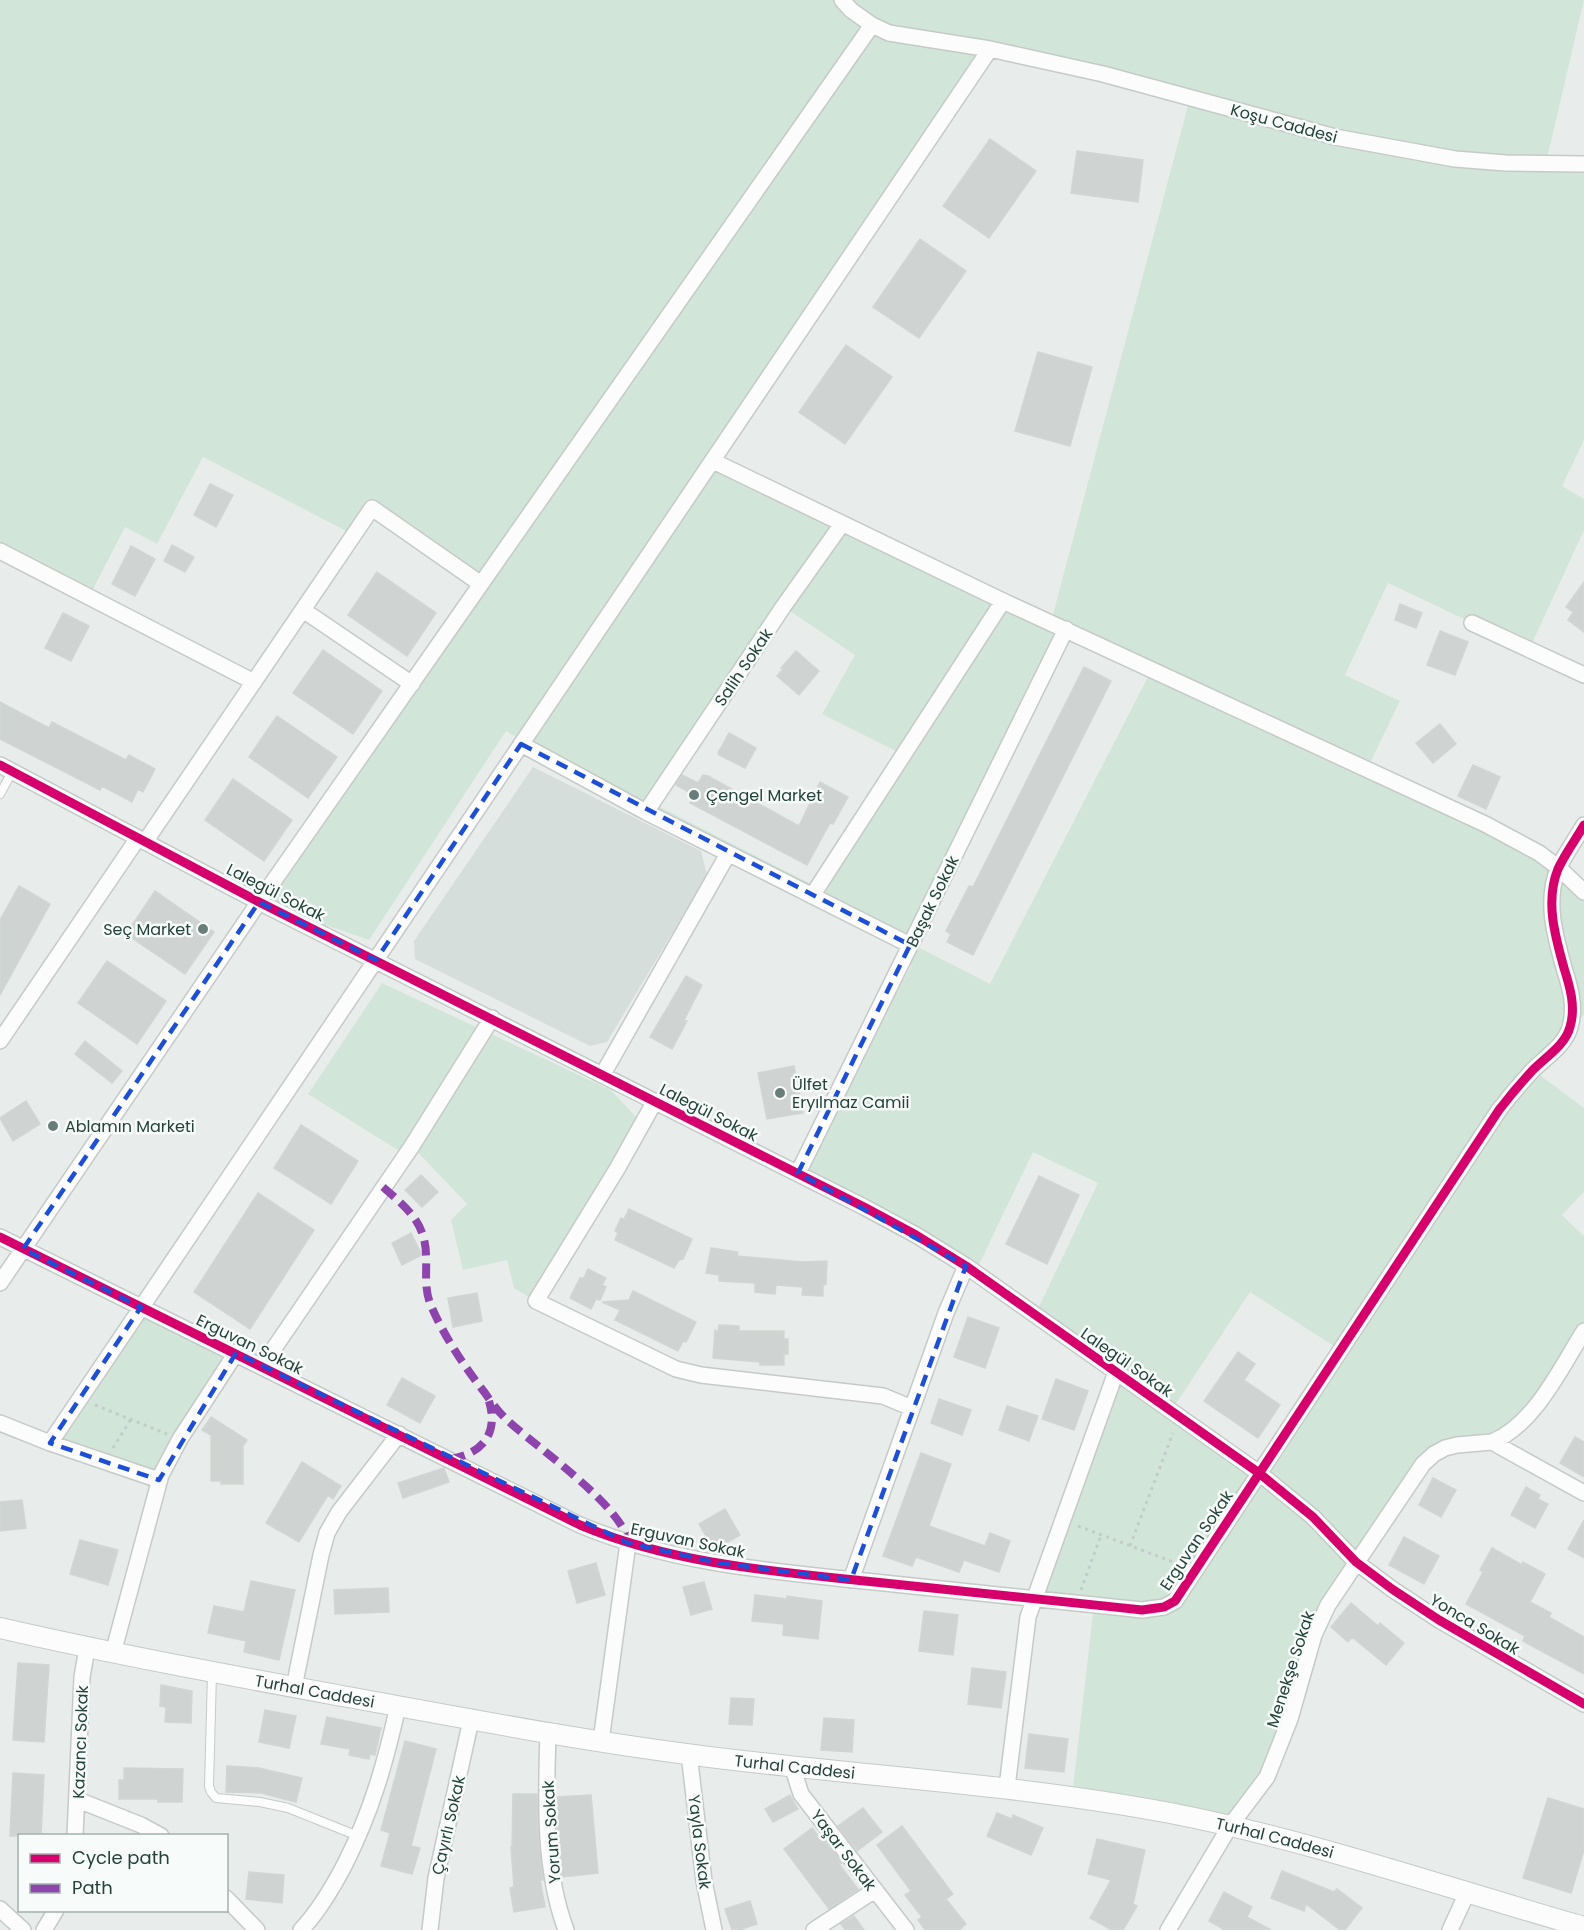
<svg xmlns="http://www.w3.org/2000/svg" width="1584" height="1930" viewBox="0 0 1584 1930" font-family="Poppins,sans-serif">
<rect width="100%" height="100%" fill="#e8edeb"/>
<path fill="#d6dedb" d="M533,767L701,851L707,875L607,1042L590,1046L415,959L414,941Z"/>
<path fill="#d1e6d8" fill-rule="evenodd" d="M0,0H1584L1546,163L1584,164V440L1562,486L1584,499V530L1529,650L1388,583L1345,675L1400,701L1367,769L1485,824L1584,892V1015L1570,1028L1533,1070L1584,1108V1192L1562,1215L1584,1236V1331L1520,1425L1434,1454L1328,1605L1274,1761L1230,1826L1072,1796L1094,1605L1034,1599L1116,1372L1035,1315L1098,1183L1033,1152L975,1273L798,1173L911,966L910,945L646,812L506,731L369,940L259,902L481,584L373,508L354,535L203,457L157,544L125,527L89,597L0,551ZM990,49L1190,98L1051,622L713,461ZM784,607L855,655L822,714L896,751L813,885L650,802ZM1066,630L1152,669L990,984L918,947ZM1250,1292L1340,1350L1259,1473L1171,1411Z
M382,983L611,1090L636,1117L617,1169L536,1301L514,1288L507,1260L463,1270L451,1220L467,1204L412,1146L406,1155L308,1094Z
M141,1307L236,1353L159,1480L50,1443Z"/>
<path fill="#cfd4d2" stroke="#d1d6d4" stroke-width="1.5" d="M990,139L1036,171L989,238L943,206Z
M1077,151L1143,160L1138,202L1071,193Z
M920,239L966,271L919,338L873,307Z
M846,345L892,377L845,444L799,412Z
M1038,352L1092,367L1070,446L1015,431Z
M210,484L233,495L216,527L194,515Z
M172,545L194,557L185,572L164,561Z
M131,546L155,559L135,596L112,584Z
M377,572L436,613L407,656L348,615Z
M1584,582V632L1568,620L1573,612L1566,607Z
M1400,604L1422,613L1416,628L1395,620Z
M63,613L89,626L71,661L45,648Z
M1440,631L1468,642L1455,675L1427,665Z
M323,650L382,691L353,734L293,693Z
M796,651L819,671L799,695L777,676L783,669L781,668Z
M1084,667L1111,681L973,955L947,942L951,934L946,931L969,886L973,887Z
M0,702L49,728L52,722L126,760L129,755L155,769L143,792L138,789L132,802L102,786L100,790L0,739Z
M277,716L337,757L308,798L249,757Z
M1440,724L1456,744L1433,763L1416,743Z
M729,733L756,748L745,768L719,755L718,753Z
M1473,765L1500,777L1486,809L1458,796Z
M682,775L698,783L703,775L708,776L799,826L820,782L848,797L833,824L830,823L807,865L690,803L694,795L676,785Z
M233,779L292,820L264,861L205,820Z
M19,886L50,904L0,995V920Z
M155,891L214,932L185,974L126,934Z
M107,961L166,1001L137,1044L78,1003Z
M686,976L702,985L684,1020L687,1021L672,1049L650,1037Z
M85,1041L122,1071L112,1083L75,1054Z
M794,1066L803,1113L767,1119L758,1073Z
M26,1101L40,1124L13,1141L0,1118Z
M301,1125L358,1161L331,1204L274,1168Z
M421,1175L438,1192L422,1207L405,1190Z
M1039,1176L1079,1195L1047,1264L1006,1244Z
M258,1193L314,1230L250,1329L194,1292Z
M629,1209L692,1239L683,1259L679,1260L674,1268L615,1240L618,1233L615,1231L621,1218L624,1219Z
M411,1233L422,1255L402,1265L392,1243Z
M711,1248L738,1252L737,1256L803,1262L827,1261L826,1284L823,1286V1296L802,1295L803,1287L776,1285L775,1294L755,1292V1283L719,1281V1275L706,1273Z
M588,1269L606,1278L602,1285L606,1287L600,1300L596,1299L591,1309L570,1298L580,1278H584Z
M633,1291L696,1322L686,1342L683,1341L678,1351L615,1320L620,1310L602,1302L629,1300Z
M477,1293L482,1321L453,1327L448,1298Z
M968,1317L999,1328L985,1368L954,1357Z
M719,1325L739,1326V1331H784V1339H788V1354H784V1365H760V1362L713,1358L715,1330L718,1332Z
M1238,1352L1255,1364L1244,1380L1280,1405L1258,1438L1204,1401Z
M402,1378L435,1396L420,1423L387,1405Z
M1056,1379L1088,1391L1074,1430L1042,1419Z
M939,1399L971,1410L962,1435L931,1423Z
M1007,1406L1038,1416L1029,1441L999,1430Z
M211,1417L247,1440L243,1446V1484H221V1481H211V1435L202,1430Z
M1575,1437L1584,1442V1477L1560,1463Z
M921,1453L951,1464L929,1526L985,1546L990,1533L1010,1541L999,1572L964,1560L959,1572L916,1557L912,1566L883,1556Z
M302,1462L341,1486L333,1499L328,1495L299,1542L266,1523Z
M444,1468L449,1482L403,1498L398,1483Z
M1433,1478L1456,1490L1441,1517L1419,1505Z
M1526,1487L1540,1495L1538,1499L1548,1504L1535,1528L1511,1515Z
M22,1500L26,1528L0,1531V1502Z
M725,1509L740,1535L714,1550L699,1524Z
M1584,1520V1558L1568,1549Z
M1404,1537L1439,1556L1424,1584L1389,1565Z
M80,1540L118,1550L108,1585L70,1574Z
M1492,1548L1522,1565L1523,1562L1545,1574L1530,1602L1551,1613L1549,1617L1584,1637V1674L1523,1641L1525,1636L1466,1604L1483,1572L1480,1570Z
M596,1563L605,1595L577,1603L568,1571Z
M251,1581L295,1590L279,1660L244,1652L246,1641L208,1633L214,1606L244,1612Z
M704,1582L712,1609L691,1615L683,1587Z
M388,1588L389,1612L335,1614L334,1590Z
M755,1595L787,1599V1596L822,1601L818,1639L783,1635L784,1624L752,1621Z
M1351,1603L1378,1626L1380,1623L1404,1643L1386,1665L1352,1637L1348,1642L1331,1627Z
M924,1611L958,1615L953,1655L919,1651Z
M18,1663L49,1665L44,1742L13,1740Z
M972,1668L1006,1672L1001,1708L968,1704Z
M161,1685L192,1691L191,1723L165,1722L166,1707L160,1706Z
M731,1698L754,1699L752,1725L729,1724Z
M265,1710L296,1716L289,1748L259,1742Z
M327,1717L381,1728L375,1755L370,1754L369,1759L349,1755L350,1749L321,1744Z
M824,1718L854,1720L852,1752L821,1750Z
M1029,1734L1068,1739L1064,1772L1025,1768Z
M405,1741L436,1749L411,1846L420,1848L412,1874L381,1866L390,1833L381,1830Z
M227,1766L259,1768L302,1778L296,1802L261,1793L226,1792Z
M124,1768L183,1769L182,1802H158V1799H119V1780H124Z
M13,1773L44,1775L41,1836H10Z
M513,1794H537L538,1833L543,1880H540L545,1907L514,1912L510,1888L514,1887L511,1847H512Z
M591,1795L598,1873L562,1877L557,1832L556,1797Z
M790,1795L798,1809L773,1822L765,1809Z
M1548,1798L1584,1809V1850L1571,1893L1523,1878Z
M863,1808L882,1832L857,1851L838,1826Z
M997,1813L1012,1819L1013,1815L1043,1828L1031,1855L987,1836Z
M902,1826L953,1894L946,1899L966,1924L959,1930H925L918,1920L922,1917L905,1895L911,1891L877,1845Z
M812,1828L821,1839L823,1838L842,1863L839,1864L858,1889L829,1909L784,1849Z
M1097,1839L1145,1850L1133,1904L1137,1906L1123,1930H1112L1090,1918L1111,1880L1088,1874Z
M1282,1871L1334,1892L1337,1889L1362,1908L1345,1930H1340L1306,1904L1304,1911L1271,1898Z
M249,1872L284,1875L282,1903L246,1899Z
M1224,1892L1252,1907L1247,1917L1271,1930H1225L1209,1921Z
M750,1901L757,1924L739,1930H732L725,1909Z
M854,1916L864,1930H845L841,1924Z"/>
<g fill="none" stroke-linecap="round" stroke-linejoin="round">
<g stroke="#c5cac8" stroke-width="10">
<path id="service" d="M0,794L12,772
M212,1673L209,1786L211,1792L216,1798L260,1802L288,1808L358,1836"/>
</g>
<g stroke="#c5cac8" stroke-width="18">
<path id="minor" d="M842,0L851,10L872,25L889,33L990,49L1103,74L1335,137L1455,159L1506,163L1584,164
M713,461L1003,601L1485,824L1539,853L1559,868L1584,892
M0,551L254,682
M481,584L872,25
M303,610L412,684
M1472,623L1584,675
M521,744L646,812L910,945
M0,765L259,902L864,1207L916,1235L966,1266L1259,1473L1313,1517L1356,1562L1392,1589L1439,1620L1584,1704
M646,812L783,607L842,524
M812,896L1003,601
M0,1041L138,838
M603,1074L728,854
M655,1101L617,1169L536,1301L676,1369L701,1375L883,1396L912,1408
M798,1173L1066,629
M0,1237L580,1525C671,1563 768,1571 865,1581C958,1591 1050,1600 1142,1610L1164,1607L1175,1601L1499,1110C1509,1097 1520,1084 1531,1072C1544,1058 1565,1046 1570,1027C1576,1007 1570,987 1564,968C1555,936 1545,901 1558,869C1565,854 1576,839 1584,825
M0,1283L259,902L481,584L372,508L145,842
M262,1366L412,1146L492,1018
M0,1423L50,1443L990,49
M1492,1442C1535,1424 1560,1369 1584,1331
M50,1443L159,1480
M851,1580L946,1313L966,1266
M113,1653L161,1475L180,1439L236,1353
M294,1687L321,1555L327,1533L339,1512L399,1434
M548,1732C546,1798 543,1868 566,1930
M601,1741L628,1543
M689,1754L704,1881L714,1930
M792,1766L801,1794L906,1930
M1007,1787L1028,1617L1116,1372
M78,1800L141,1825L161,1836
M75,1836L82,1677L87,1648
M226,1898L257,1930
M0,1909L23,1930
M44,1930L56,1910
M301,1930C319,1911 333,1887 345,1864C372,1810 385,1764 398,1706
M430,1930L436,1878L471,1720
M814,1930L875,1890
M1168,1930L1230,1826L1267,1777L1290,1719L1314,1635L1328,1605L1423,1464L1434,1454L1445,1448L1457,1445L1492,1442L1584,1493
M1450,1930L1467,1893"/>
</g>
<g stroke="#c5cac8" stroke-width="22">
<g id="tertiary">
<path id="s1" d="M0,1628C113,1654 228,1675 342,1696C459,1717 576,1740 694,1755C853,1776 1012,1783 1170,1813C1310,1840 1447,1888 1584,1927"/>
</g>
</g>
<path stroke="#c3ccca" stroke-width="3" stroke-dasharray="3 4.5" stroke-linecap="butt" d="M95,1405L167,1434
M113,1448L131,1419
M1078,1526L1181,1565
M1130,1546L1173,1433
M1081,1590L1101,1535"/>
<use href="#service" stroke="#fcfcfc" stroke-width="8"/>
<use href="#minor" stroke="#fcfcfc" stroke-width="15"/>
<use href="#tertiary" stroke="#fcfcfc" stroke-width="20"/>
<path stroke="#8e44ad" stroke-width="8" stroke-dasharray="15 8" stroke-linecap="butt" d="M383,1187C406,1207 425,1222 426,1254C427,1270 424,1287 430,1303C443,1335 464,1366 485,1393C491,1402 498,1411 505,1418C533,1445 625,1507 628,1543
M450,1459C482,1454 499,1434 489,1401"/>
<g stroke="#f7fbf9" stroke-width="13">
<path id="cycleway" d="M0,765L259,902L864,1207L916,1235L966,1266L1259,1473L1313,1517L1356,1562L1392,1589L1439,1620L1584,1704
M0,1237L580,1525C671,1563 768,1571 865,1581C958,1591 1050,1600 1142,1610L1164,1607L1175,1601L1499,1110C1509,1097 1520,1084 1531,1072C1544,1058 1565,1046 1570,1027C1576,1007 1570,987 1564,968C1555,936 1545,901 1558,869C1565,854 1576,839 1584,825"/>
</g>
<use href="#cycleway" stroke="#d6006c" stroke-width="9"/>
</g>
<path fill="none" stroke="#1d4ed8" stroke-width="4.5" stroke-dasharray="12 8" stroke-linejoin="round" d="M521,744L910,945L798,1173L966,1266L851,1580L719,1563L628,1543L236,1353L159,1480L50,1443L141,1307L23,1249L259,902L376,960Z"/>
<g fill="#697e78" stroke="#f7fbf9" stroke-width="2">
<circle cx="694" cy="795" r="6"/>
<circle cx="203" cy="929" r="6"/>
<circle cx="780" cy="1093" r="6"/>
<circle cx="53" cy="1126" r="6"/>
</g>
<g text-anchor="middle" stroke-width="5" stroke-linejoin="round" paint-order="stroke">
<g font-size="16" fill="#24423a" stroke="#f7fbf9">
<text transform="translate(1284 123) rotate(15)" y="6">Koşu Caddesi</text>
<text transform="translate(743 667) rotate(-56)" y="6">Salih Sokak</text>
<text transform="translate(276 892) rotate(27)" y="6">Lalegül Sokak</text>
<text transform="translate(932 901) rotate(-64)" y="6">Başak Sokak</text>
<text transform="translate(709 1112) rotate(27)" y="6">Lalegül Sokak</text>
<text transform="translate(250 1344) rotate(26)" y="6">Erguvan Sokak</text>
<text transform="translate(1127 1362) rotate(35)" y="6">Lalegül Sokak</text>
<text transform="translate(688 1540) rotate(12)" y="6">Erguvan Sokak</text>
<text transform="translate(1196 1540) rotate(-56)" y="6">Erguvan Sokak</text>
<text transform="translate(1475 1624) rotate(31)" y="6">Yonca Sokak</text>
<text transform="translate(1290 1669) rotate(-72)" y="6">Menekşe Sokak</text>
<text dy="6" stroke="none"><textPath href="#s1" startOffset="321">Turhal Caddesi</textPath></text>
<text transform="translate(80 1742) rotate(-88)" y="6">Kazancı Sokak</text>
<text dy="6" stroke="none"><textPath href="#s1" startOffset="807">Turhal Caddesi</textPath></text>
<text transform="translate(448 1825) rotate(-77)" y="6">Çayırlı Sokak</text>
<text transform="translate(551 1832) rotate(-94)" y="6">Yorum Sokak</text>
<text dy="6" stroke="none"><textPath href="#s1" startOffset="1293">Turhal Caddesi</textPath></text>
<text transform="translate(700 1842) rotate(83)" y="6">Yayla Sokak</text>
<text transform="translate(844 1850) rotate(53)" y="6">Yaşar Sokak</text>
</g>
<g font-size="16" fill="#24423a" stroke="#f7fbf9" text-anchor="start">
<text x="706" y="801">Çengel Market</text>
<text x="191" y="935" text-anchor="end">Seç Market</text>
<text x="792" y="1090">Ülfet<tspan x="792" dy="18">Eryılmaz Camii</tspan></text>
<text x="65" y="1132">Ablamın Marketi</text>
</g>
</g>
<rect x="18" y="1834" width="210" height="78" fill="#f7fbf9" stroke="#a3b1ad" stroke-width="1.5"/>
<rect x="30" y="1854" width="30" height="9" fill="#d6006c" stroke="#a3b1ad" stroke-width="1.5"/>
<text x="72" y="1864" font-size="18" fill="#24423a">Cycle path</text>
<rect x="30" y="1884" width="30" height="9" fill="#8e44ad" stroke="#a3b1ad" stroke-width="1.5"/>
<text x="72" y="1894" font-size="18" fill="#24423a">Path</text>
</svg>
